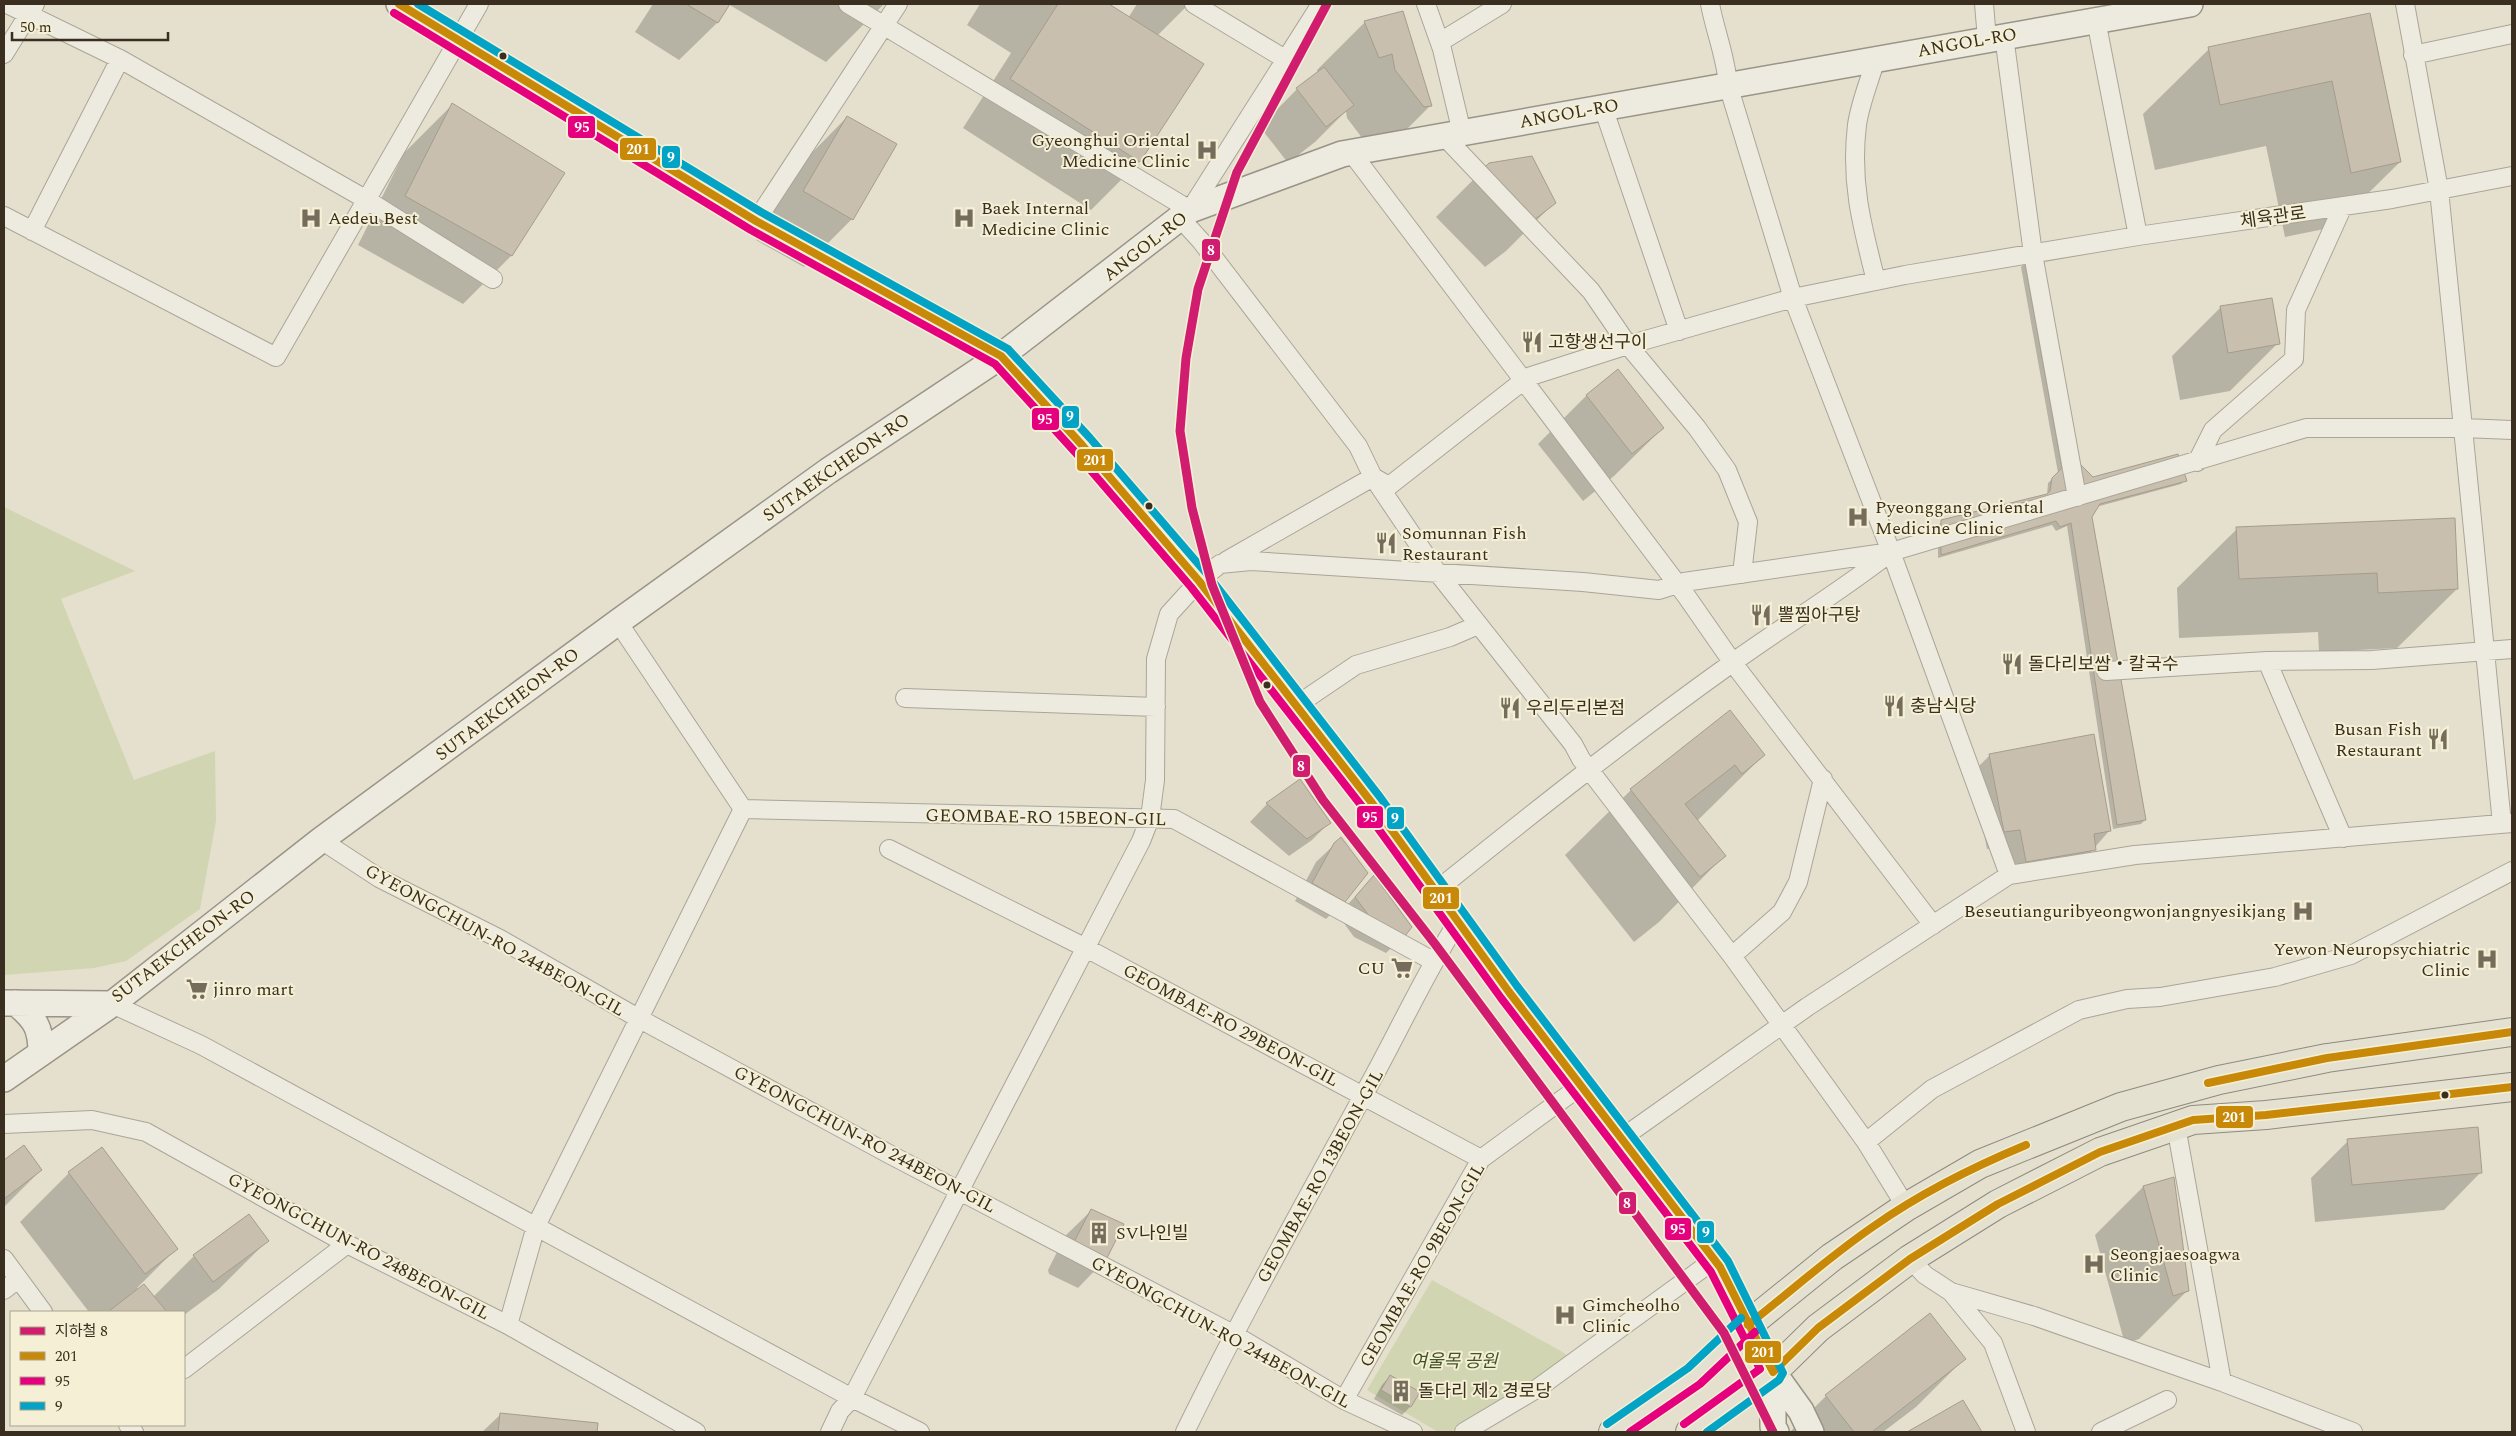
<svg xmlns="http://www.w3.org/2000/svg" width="2516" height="1436" viewBox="0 0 2516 1436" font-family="Spectral,'Noto Sans KR',serif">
<rect width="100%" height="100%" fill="#e5e0ce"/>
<path fill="#d1d5b1" d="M4,507L135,571L61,599L134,780L215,751L216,821L200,909L126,961L94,968L4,975Z
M1432,1280L1561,1351L1568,1356L1524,1390L1450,1432H1438L1367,1390Z"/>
<path fill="#0003" d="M653,4H884L826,62L728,4L717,23L679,60L635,32Z
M980,4H1107L1128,18L1137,4H1189L1157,36L1140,161L1091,210L963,128L1011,53L967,25Z
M1402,12L1430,106L1382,154L1375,155L1347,118L1346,111L1315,142L1288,163L1260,127L1297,89L1318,73L1317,70L1365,22Z
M2369,15L2400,162L2334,227L2285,237L2266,146L2155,170L2143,114L2209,49Z
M453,104L563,173L511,256L463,304L358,245L404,153Z
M847,117L852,219L804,267L756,240L799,166Z
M1484,169L1554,203L1506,251L1485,267L1436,217Z
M2025,263L2078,463L2093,479L2185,480L2181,484L2096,507L2091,517L2145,820L2141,824L2113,829L2067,526L2056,531L2052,525L1938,558V526L1942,521L2047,495L2048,483L2058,473L2021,267Z
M2220,308L2278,343L2230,391L2180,400L2172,356Z
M1587,395L1663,428L1614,476L1583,501L1538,444Z
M2237,529L2457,589L2397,648L2319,652L2318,632L2179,638L2177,588Z
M1764,755L1697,821L1724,856L1659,922L1634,942L1565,855L1631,790Z
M1990,755L2109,831L2077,868L2008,879L2002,847L1987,849L1972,773Z
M1300,780L1330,822L1312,840L1289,856L1250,822L1267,804Z
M1335,844L1344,901L1326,919L1295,901L1316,862Z
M1373,877L1404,936L1386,953L1354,937L1338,915Z
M2348,1141L2481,1172L2444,1210L2315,1222L2311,1178Z
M23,1147L41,1170L4,1207V1161Z
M101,1149L176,1249L137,1288L139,1289L153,1297L194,1256L267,1241L219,1289L184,1315V1312H89L20,1222L69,1173Z
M2173,1178L2188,1290L2139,1339L2125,1344L2095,1235L2143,1187Z
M1092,1210L1104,1261L1078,1288L1049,1274L1048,1270L1065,1236Z
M1930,1315L1964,1359L1916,1407L1883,1432H1790L1826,1396Z
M1390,1376L1418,1392L1410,1407L1402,1415L1374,1399L1382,1385Z
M1963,1402L1981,1432H1910Z
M500,1415L596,1424V1432H482Z"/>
<path fill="#c8bfaf" stroke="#a59c8d" d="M686,4H730L718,23Z
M1058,4H1109L1204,64L1140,162L1010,79Z
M1403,11L1432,106L1424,107L1395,70L1392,54L1379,58L1364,21Z
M2370,13L2401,162L2351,173L2332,81L2220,105L2208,47Z
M1324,67L1354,105L1326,127L1296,88Z
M452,103L565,173L512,256L405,196Z
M847,116L897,144L853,220L803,191Z
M1532,156L1556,203L1534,220L1484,168L1489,163Z
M2042,259L2079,463L2093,477L2178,454L2187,481L2100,504L2092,517L2146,820L2117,825L2071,523L2060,527L2056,521L1941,555V520L2047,494L2050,491L2052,478L2062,468L2025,262Z
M2272,298L2280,344L2228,353L2220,306Z
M1618,369L1664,428L1632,454L1586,395Z
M2455,518L2458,589L2378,593L2377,573L2239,579L2236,527Z
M1730,710L1765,755L1742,774L1735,765L1685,804L1726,856L1700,877L1630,789Z
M2094,734L2111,831L2094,834L2096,850L2026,862L2020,830L2004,832L1989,754Z
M1300,779L1331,823L1307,839L1266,803Z
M1341,837L1368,873L1345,902L1312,883L1334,843Z
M1374,875L1412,927L1405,936L1372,920L1355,897Z
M2478,1127L2482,1173L2352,1185L2347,1139Z
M24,1145L42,1170L4,1199V1160Z
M102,1147L178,1249L145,1274L68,1172Z
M2174,1177L2189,1291L2173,1296L2143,1186Z
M1091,1209L1124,1224L1105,1262L1074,1242Z
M249,1214L269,1241L213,1282L193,1255Z
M144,1284L167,1312H108Z
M1930,1313L1966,1359L1872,1432H1854L1825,1395Z
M1390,1375L1420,1392L1411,1407L1381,1390Z
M1963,1400L1982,1432H1907Z
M500,1413L598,1423L597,1432H498Z"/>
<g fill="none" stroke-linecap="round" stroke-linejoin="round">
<g stroke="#aaa597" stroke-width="20">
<path id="street" d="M7,4L120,59L367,200L493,279
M848,4L1190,210L1321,4
M1194,4L1285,59
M1426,4L1442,49L1462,133
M1710,4C1715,31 1726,57 1728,85L1793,298L1891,552
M1984,4L1987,39
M2405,4L2439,190L2463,428L2512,430
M2096,20L2138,236
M2004,36L2033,254L2077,497
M1440,42L1502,4
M4,54L35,4
M2413,55L2512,34
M1876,58C1870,80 1860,103 1857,125C1850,182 1862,226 1876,281
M1603,107L1679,331
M1444,136L1591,291L1628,345L1697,428L1727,470L1748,522L1742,574
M1351,152L1687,597L1733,663L1933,925
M4,216L276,357L479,4
M1181,219L1201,241L1358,446L1373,477L1389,486L1528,377L1628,345L1793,298L1905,275L2138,236L2392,199L2512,176
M756,221L898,4
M32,231L120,59
M2197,462L2213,430L2294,359L2296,310L2343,206
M1226,561L1373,477L1437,572L1573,744L1581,759L1732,956L1866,1142L1906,1207
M2267,661L2343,838
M2106,671L2267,661L2372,660L2512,649
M905,698L1156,707
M1297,705L1356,665L1450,637L1478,625
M743,809L1174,819L1433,961
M321,840L379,878L500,939L638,1018L889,1154L1233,1334L1344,1400L1413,1432
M889,849L1086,948L1481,1159
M1437,890C1534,812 1631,735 1732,663C1785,625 1840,592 1891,552L2009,875
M1732,956L1782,912L1798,882L1823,779
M112,1004L201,1045L852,1398L920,1432
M4,1124L92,1120L146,1132L347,1244L508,1325L696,1432
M2176,1126L2222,1382
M1622,1138L1807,1007L2009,875L2135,855L2512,823
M1866,1142L1932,1089L2079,1010L2127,999L2160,997L2275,977L2351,955L2512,871
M4,1259L43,1312
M1910,1259L1925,1275L1951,1292L2034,1316L2222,1382L2353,1432
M4,1290L18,1279
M1951,1292L1993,1343L2026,1432
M508,1325L536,1226L743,809L618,622
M184,1369L347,1244
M1344,1400L1481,1159L1582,1085
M128,1425L134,1432
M830,1432L840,1411L852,1398L1141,841L1150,818L1155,780L1156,659L1169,614L1199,581L1220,564L1251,561L1583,582L1659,590L1684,582L1891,552L2306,428H2463L2502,824
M1185,1432C1241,1317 1303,1206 1364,1094C1396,1037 1423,977 1458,921
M1464,1432L1538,1388L1714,1260
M2101,1432L2167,1400"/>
</g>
<g stroke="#9a9486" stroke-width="28">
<path id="secondary" d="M399,4L756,221L1001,356L1082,445L1199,581L1372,803L1509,992L1720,1267L1773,1372L1801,1411L1811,1432
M4,1003L112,1004
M16,1003C35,1019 41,1027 41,1053
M4,1079L112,1004L321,840L618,622L828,471L1001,356L1190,210L1342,154L2190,4
M1773,1372V1427L1776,1432"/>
</g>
<g stroke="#8f8a7e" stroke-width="30">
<path id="primary" d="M1613,1432L1694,1376L1748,1325L1832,1257L1906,1207L1980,1164L2121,1107L2219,1080L2327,1058L2512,1032
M1690,1432L1773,1372L1818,1328L1910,1259L1998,1204L2100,1152L2193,1120L2266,1115L2512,1087"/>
</g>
<use href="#street" stroke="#edeadf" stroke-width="18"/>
<use href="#secondary" stroke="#edeadf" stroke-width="25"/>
<use href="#primary" stroke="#e4e1d1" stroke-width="28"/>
<g stroke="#f5f0d5" stroke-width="11">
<path id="bus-1" d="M399,4L756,221L1001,356L1082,445L1199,581L1372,803L1509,992L1720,1267L1773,1372L1818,1328L1910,1259L1998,1204L2100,1152L2193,1120L2266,1115L2512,1087
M2208,1083L2327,1058L2512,1032
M1748,1325C1790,1292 1830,1256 1874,1226C1921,1193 1973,1167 2026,1145"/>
</g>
<g stroke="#f5f0d5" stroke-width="11">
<path id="bus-2" d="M394,13L751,230L995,364L1075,452L1191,587L1364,809L1501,998L1711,1272L1760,1369L1684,1424
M1630,1432L1700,1384L1755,1332"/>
</g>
<g stroke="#f5f0d5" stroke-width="11">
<path id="bus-3" d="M418,4L761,212L1008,349L1090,438L1207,574L1380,797L1517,986L1728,1261L1783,1373L1779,1380L1707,1432
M1607,1424L1688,1368L1741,1318"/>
</g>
<use href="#bus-1" stroke="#c88808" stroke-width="8"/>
<use href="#bus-2" stroke="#e5007d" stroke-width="8"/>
<use href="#bus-3" stroke="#03a3c5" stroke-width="8"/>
<g stroke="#f5f0d5" stroke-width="12">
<path id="metro-1" d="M1327,4L1237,172L1198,289L1186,358L1180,431L1192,508L1212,585L1260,702L1323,800L1435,944L1724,1333L1773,1432"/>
</g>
<use href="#metro-1" stroke="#d11d70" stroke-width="9"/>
</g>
<defs>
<g id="hospital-bare" transform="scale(1.725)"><path d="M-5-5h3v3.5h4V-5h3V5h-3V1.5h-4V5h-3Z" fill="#756c5c" stroke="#f5f0d5" stroke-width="2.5" paint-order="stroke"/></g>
<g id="restaurant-bare" transform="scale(1.725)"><path d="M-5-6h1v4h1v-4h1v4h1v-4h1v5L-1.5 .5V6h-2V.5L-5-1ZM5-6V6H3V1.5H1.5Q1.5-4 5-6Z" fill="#756c5c" stroke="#f5f0d5" stroke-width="2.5" paint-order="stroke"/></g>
<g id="supermarket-bare" transform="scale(1.725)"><path d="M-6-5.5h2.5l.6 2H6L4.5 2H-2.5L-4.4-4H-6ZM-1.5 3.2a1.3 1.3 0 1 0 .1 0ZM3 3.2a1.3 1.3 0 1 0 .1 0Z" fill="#756c5c" stroke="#f5f0d5" stroke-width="2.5" paint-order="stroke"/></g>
<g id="building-bare" transform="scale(1.725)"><path d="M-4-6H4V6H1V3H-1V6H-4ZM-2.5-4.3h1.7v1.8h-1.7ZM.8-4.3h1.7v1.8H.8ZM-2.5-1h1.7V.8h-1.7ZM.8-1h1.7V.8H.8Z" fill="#756c5c" stroke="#f5f0d5" stroke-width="2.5" paint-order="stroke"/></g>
</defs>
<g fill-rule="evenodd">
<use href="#hospital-bare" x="1207" y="150"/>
<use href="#hospital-bare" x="311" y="218"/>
<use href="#hospital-bare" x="964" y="218"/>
<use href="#restaurant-bare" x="1532" y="342"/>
<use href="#hospital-bare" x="1858" y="517"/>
<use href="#restaurant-bare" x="1386" y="543"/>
<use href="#restaurant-bare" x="1761" y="615"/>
<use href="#restaurant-bare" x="2012" y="664"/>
<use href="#restaurant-bare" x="1894" y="706"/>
<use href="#restaurant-bare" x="1510" y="708"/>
<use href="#restaurant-bare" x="2438" y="739"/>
<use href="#hospital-bare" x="2303" y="911"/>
<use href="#hospital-bare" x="2487" y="959"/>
<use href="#supermarket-bare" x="1402" y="968"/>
<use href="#supermarket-bare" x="197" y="989"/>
<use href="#building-bare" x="1099" y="1233"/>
<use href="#hospital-bare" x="2094" y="1264"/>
<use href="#hospital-bare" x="1565" y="1315"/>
<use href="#building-bare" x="1401" y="1391"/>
</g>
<g fill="#392e1f" stroke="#f5f0d5" stroke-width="2">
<circle cx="503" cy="56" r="4.5"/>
<circle cx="1149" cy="506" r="4.5"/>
<circle cx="1267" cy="685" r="4.5"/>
<circle cx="2445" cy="1095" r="4.5"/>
</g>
<g text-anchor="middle" stroke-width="4" stroke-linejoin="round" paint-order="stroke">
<g font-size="18" fill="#392e1f" stroke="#f5f0d5">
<text transform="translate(1967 42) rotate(-10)" y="6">ANGOL-RO</text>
<text transform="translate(1569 113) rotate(-10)" y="6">ANGOL-RO</text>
<text transform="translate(2273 217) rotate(-8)" y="6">체육관로</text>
<text transform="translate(1145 246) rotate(-38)" y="6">ANGOL-RO</text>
<text transform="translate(836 467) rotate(-35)" y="6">SUTAEKCHEON-RO</text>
<text transform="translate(507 704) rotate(-37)" y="6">SUTAEKCHEON-RO</text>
<text transform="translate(1046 817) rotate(1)" y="6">GEOMBAE-RO 15BEON-GIL</text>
<text transform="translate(495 940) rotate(29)" y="6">GYEONGCHUN-RO 244BEON-GIL</text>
<text transform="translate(183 946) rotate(-37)" y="6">SUTAEKCHEON-RO</text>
<text transform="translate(1231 1025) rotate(28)" y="6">GEOMBAE-RO 29BEON-GIL</text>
<text transform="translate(865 1139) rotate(28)" y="6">GYEONGCHUN-RO 244BEON-GIL</text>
<text transform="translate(1320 1176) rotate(-61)" y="6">GEOMBAE-RO 13BEON-GIL</text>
<text transform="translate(359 1246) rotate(28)" y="6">GYEONGCHUN-RO 248BEON-GIL</text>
<text transform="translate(1422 1265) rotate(-60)" y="6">GEOMBAE-RO 9BEON-GIL</text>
<text transform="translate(1221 1332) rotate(29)" y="6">GYEONGCHUN-RO 244BEON-GIL</text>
</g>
<g font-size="18" fill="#392e1f" stroke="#f5f0d5" text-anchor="start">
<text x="1190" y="146" text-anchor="end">Gyeonghui Oriental<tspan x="1190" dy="21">Medicine Clinic</tspan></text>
<text x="981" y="214">Baek Internal<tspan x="981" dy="21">Medicine Clinic</tspan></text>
<text x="328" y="224">Aedeu Best</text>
<text x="1548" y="348">고향생선구이</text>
<text x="1875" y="513">Pyeonggang Oriental<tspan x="1875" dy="21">Medicine Clinic</tspan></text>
<text x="1402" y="539">Somunnan Fish<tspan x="1402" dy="21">Restaurant</tspan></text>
<text x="1778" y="621">뽈찜아구탕</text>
<text x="2028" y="670">돌다리보쌈・칼국수</text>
<text x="1910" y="712">충남식당</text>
<text x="1526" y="714">우리두리본점</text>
<text x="2422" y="735" text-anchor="end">Busan Fish<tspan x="2422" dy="21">Restaurant</tspan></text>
<text x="2286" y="917" text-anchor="end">Beseutianguribyeongwonjangnyesikjang</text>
<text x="2470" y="955" text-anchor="end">Yewon Neuropsychiatric<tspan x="2470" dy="21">Clinic</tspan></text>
<text x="1385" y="974" text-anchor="end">CU</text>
<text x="213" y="995">jinro mart</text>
<text x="1116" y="1239">SV나인빌</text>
<text x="2110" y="1260">Seongjaesoagwa<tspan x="2110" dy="21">Clinic</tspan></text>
<text x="1582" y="1311">Gimcheolho<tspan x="1582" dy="21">Clinic</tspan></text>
<text x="1418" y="1397">돌다리 제2 경로당</text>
</g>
<g font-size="18" font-style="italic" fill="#435526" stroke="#f5f0d5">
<text x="1454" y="1367">여울목 공원</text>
</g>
</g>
<g stroke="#f5f0d5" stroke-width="2">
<rect x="567" y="115" width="29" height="24" rx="5" fill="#e5007d"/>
<rect x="619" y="137" width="38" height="24" rx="5" fill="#c88808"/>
<rect x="661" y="145" width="20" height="24" rx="5" fill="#03a3c5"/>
<rect x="1201" y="238" width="20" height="24" rx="5" fill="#d11d70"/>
<rect x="1061" y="405" width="19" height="24" rx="5" fill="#03a3c5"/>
<rect x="1031" y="407" width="29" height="24" rx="5" fill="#e5007d"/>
<rect x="1076" y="448" width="38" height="24" rx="5" fill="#c88808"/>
<rect x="1292" y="754" width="19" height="24" rx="5" fill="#d11d70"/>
<rect x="1356" y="805" width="28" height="24" rx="5" fill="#e5007d"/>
<rect x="1386" y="806" width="19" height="24" rx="5" fill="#03a3c5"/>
<rect x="1422" y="886" width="38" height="24" rx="5" fill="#c88808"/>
<rect x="2215" y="1105" width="39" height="24" rx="5" fill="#c88808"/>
<rect x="1618" y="1191" width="19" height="24" rx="5" fill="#d11d70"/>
<rect x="1664" y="1217" width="28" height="24" rx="5" fill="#e5007d"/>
<rect x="1696" y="1220" width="19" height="24" rx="5" fill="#03a3c5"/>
<rect x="1744" y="1340" width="38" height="24" rx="5" fill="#c88808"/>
</g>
<g font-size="14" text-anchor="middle" font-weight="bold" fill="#fff">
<text x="582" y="132">95</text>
<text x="638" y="154">201</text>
<text x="671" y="162">9</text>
<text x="1211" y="255">8</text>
<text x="1070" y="421">9</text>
<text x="1045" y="424">95</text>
<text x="1095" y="465">201</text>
<text x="1301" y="771">8</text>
<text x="1370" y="822">95</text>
<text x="1395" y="823">9</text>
<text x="1441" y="903">201</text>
<text x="2234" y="1122">201</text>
<text x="1627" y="1208">8</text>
<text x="1678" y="1234">95</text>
<text x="1706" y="1237">9</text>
<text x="1763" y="1357">201</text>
</g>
<rect width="2516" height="1436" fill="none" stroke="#392e1f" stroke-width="10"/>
<rect x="10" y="1311" width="175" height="115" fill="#f5f0d5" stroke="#aaa28c"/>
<rect x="20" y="1327" width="25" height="8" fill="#d11d70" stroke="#aaa28c"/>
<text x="55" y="1336" font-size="15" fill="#392e1f">지하철 8</text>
<rect x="20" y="1352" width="25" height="8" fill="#c88808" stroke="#aaa28c"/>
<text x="55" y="1361" font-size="15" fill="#392e1f">201</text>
<rect x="20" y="1377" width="25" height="8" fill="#e5007d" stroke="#aaa28c"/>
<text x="55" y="1386" font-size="15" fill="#392e1f">95</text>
<rect x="20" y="1402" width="25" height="8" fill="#03a3c5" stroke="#aaa28c"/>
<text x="55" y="1411" font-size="15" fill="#392e1f">9</text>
<path d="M12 32v8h156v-8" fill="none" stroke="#392e1f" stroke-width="2.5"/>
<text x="20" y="32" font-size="15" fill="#392e1f" stroke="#f5f0d5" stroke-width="4" paint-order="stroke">50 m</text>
</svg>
